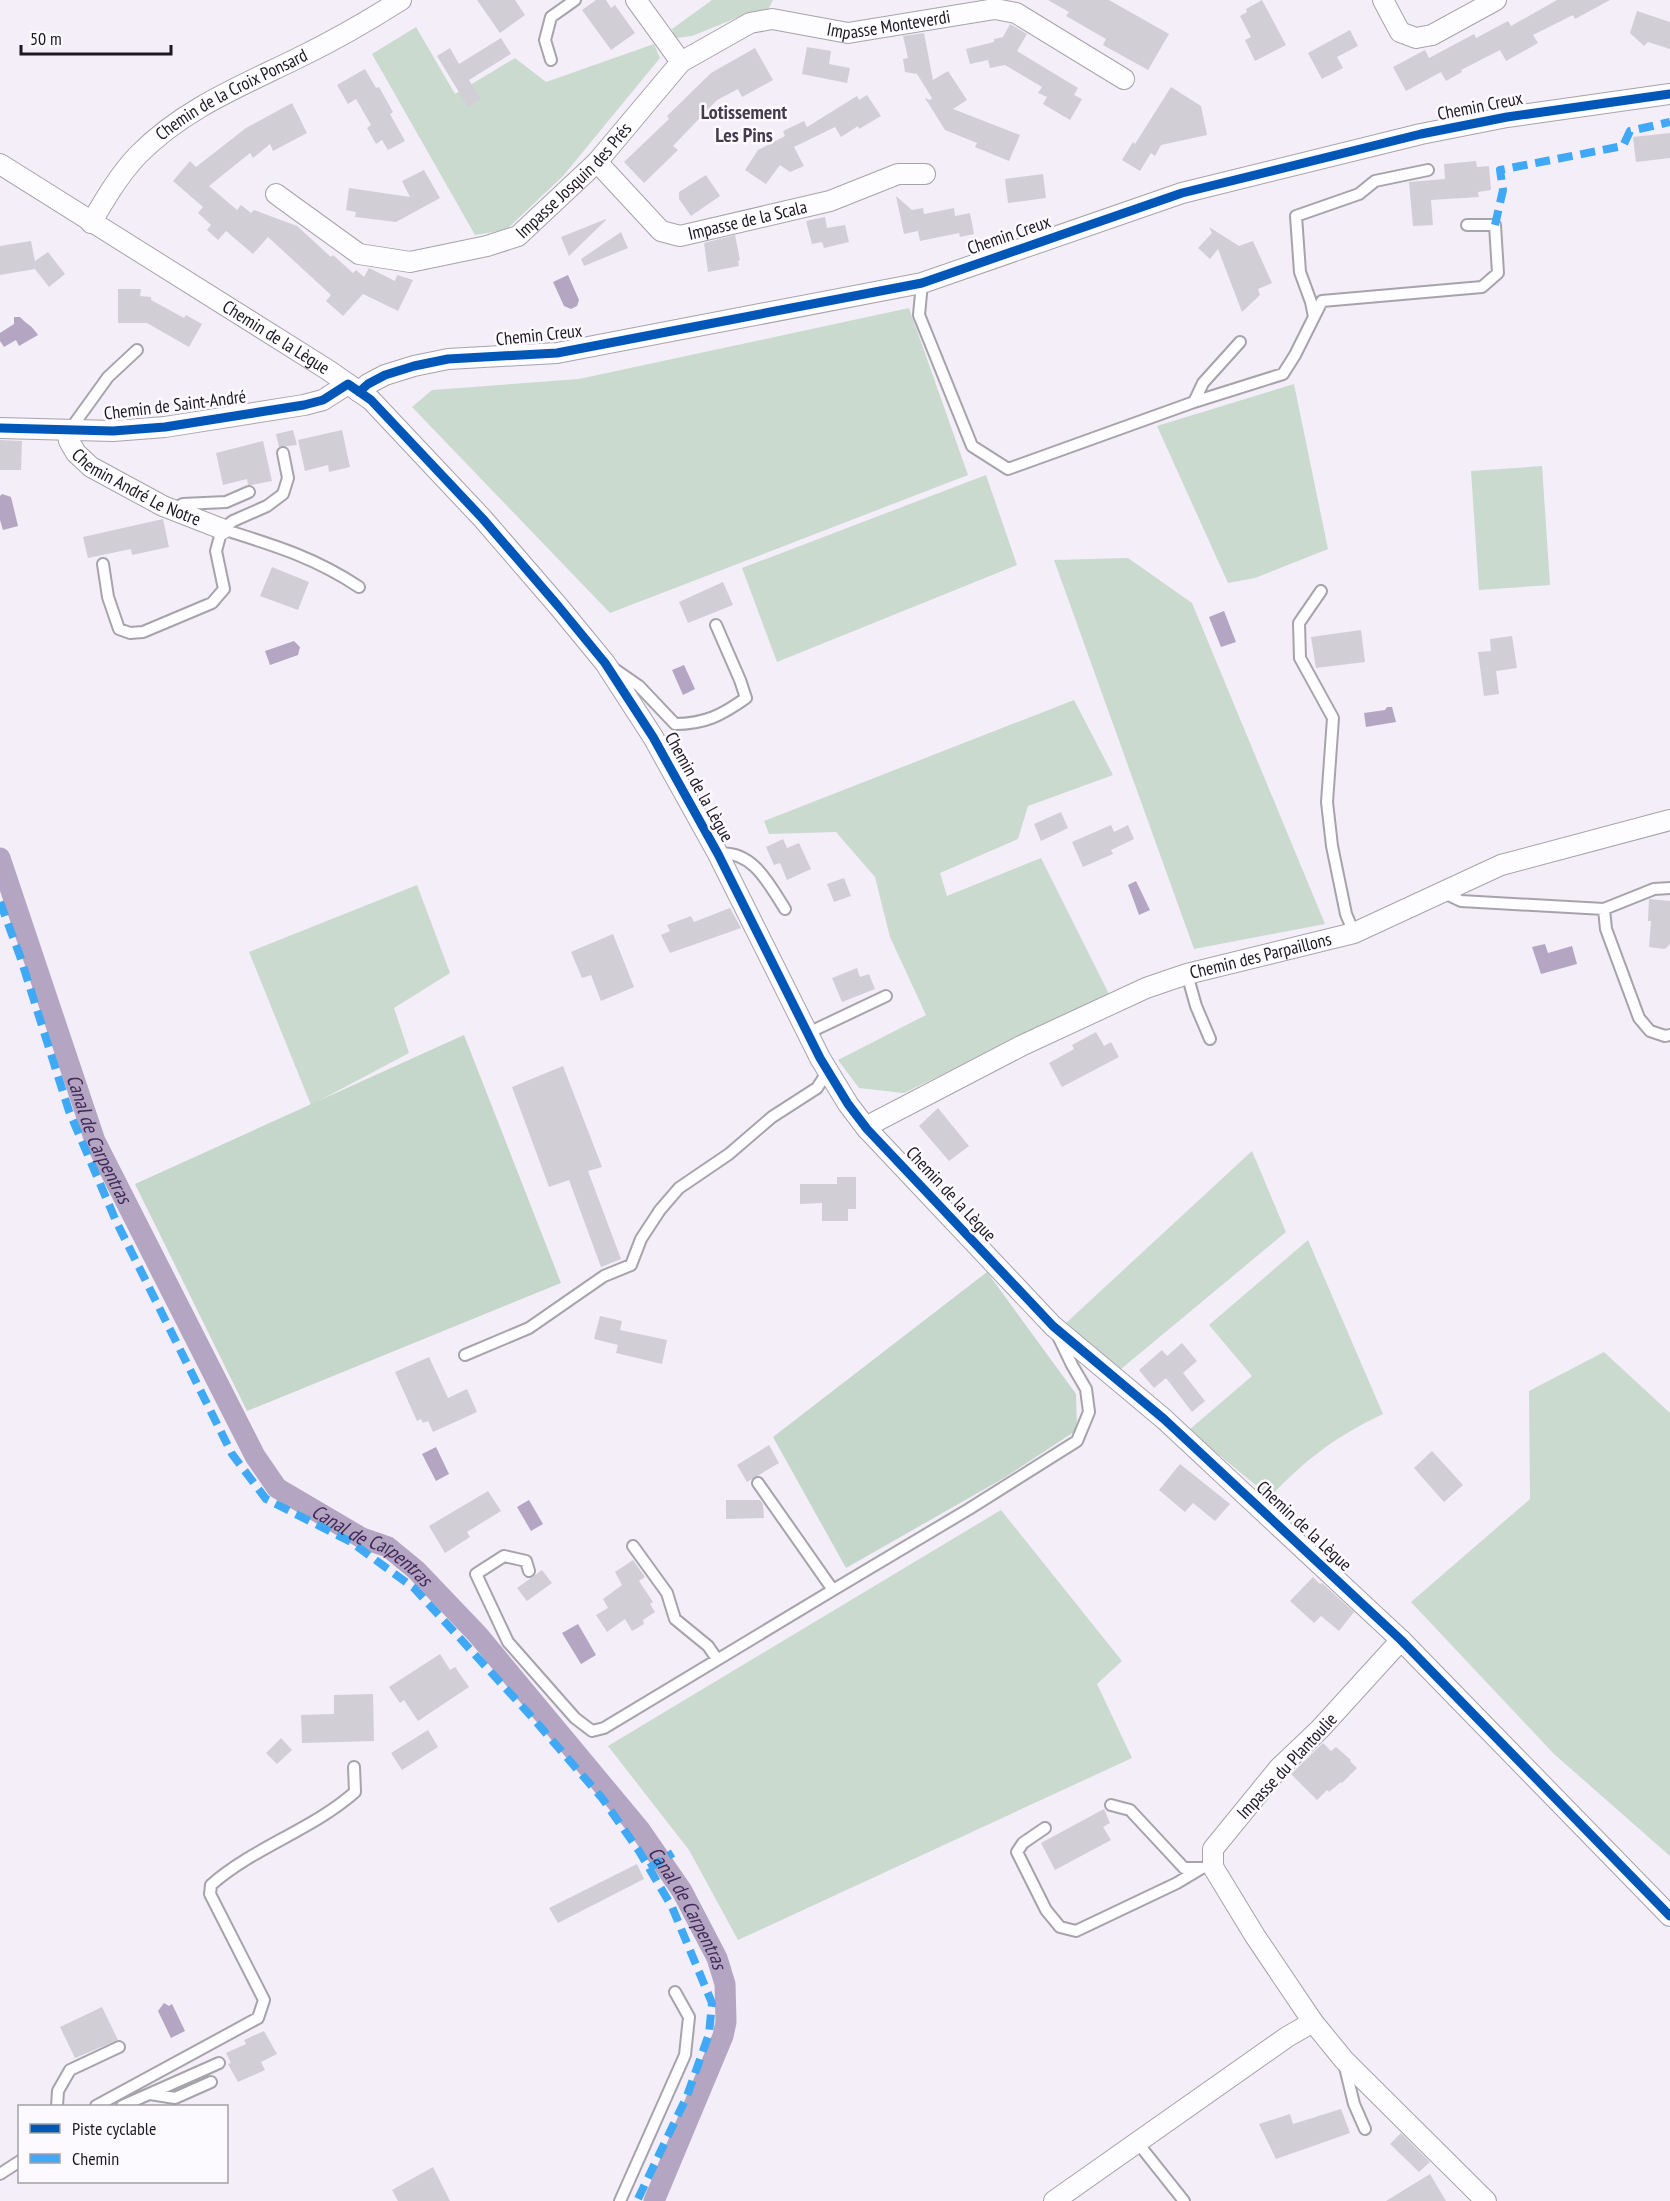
<svg xmlns="http://www.w3.org/2000/svg" width="1670" height="2201" viewBox="0 0 1670 2201" font-family="'PT Sans Narrow',sans-serif">
<rect width="100%" height="100%" fill="#f3eef8"/>
<path fill="#cadacf" d="M712,0H773L768,10L746,14L692,36L675,38L672,29Z
M416,27L455,94L515,58L546,82L654,44L660,58L563,176L506,230L475,235L372,54Z
M909,308L968,475L610,613L412,407L432,390L579,379Z
M1294,384L1328,549L1255,578L1228,583L1157,426Z
M1542,466L1550,585L1479,590L1471,471Z
M986,475L1017,565L777,662L742,568Z
M1128,558L1192,603L1325,924L1194,949L1054,560Z
M1074,700L1113,775L1028,806L1018,839L940,873L947,896L1041,858L1109,994L904,1093L859,1088L838,1060L926,1015L890,937L875,877L836,832L769,834L764,821Z
M417,885L450,973L394,1008L409,1053L311,1105L249,952Z
M1252,1151L1286,1232L1121,1369L1066,1323Z
M1308,1240L1383,1414C1335,1437 1306,1459 1270,1497L1189,1430L1252,1376L1209,1325Z
M1604,1352L1670,1413V1856L1554,1754L1411,1602L1530,1499L1529,1391Z
M1001,1510L1122,1661L1097,1684L1132,1758L738,1940L689,1850L608,1746Z"/>
<path fill="#c5d6cb" d="M464,1035L561,1283L247,1411L135,1184Z
M987,1272L1076,1394L1077,1430L1004,1478L846,1568L773,1437Z"/>
<path fill="#b4a6c2" d="M568,275L579,300L577,306L571,309L564,306L553,282Z
M14,317H20C27,325 31,324 38,335L19,346L16,340L4,347L0,341V333L14,324Z
M2,494L11,497L18,526L3,530L0,520V496Z
M1224,611L1236,642L1221,647L1209,617Z
M294,641L300,647L298,655L270,665L265,651Z
M684,665L695,689L683,695L672,670Z
M1387,707H1392L1396,722L1366,727L1364,713L1385,710Z
M1136,881L1150,910L1139,915L1128,885Z
M1545,944L1548,953L1572,946L1577,964L1541,974L1532,947Z
M436,1447L449,1474L436,1481L422,1454Z
M529,1500L543,1524L531,1531L517,1507Z
M578,1624L596,1655L581,1664L562,1633Z
M164,2003L169,2006L172,2004L185,2031L171,2038L158,2011Z"/>
<g fill="none" stroke-linecap="round" stroke-linejoin="round">
<path stroke="#b4a6c2" stroke-width="21" id="s1" d="M0,858L95,1141L255,1456L277,1488L362,1538L388,1547L416,1570L478,1635L640,1830L682,1891L717,1958L725,1984L726,2022L723,2036L654,2201"/>
</g>
<path fill="#d2ced6" d="M477,0H515L525,15L500,33Z
M596,0H606L611,8L615,5L635,33L611,50L582,10Z
M1048,0H1109L1169,34L1148,70L1103,45L1106,39L1066,16L1069,12Z
M1262,0L1286,45L1255,61L1245,40L1251,37L1240,16L1247,12L1246,9Z
M1557,0H1610L1575,19L1573,15L1533,35L1538,43L1506,61L1500,50L1461,70L1462,72L1446,81L1441,72L1406,91L1393,67L1425,50L1429,58L1474,34L1476,38L1508,21L1511,26Z
M1637,11L1670,22V49L1648,42L1644,46L1630,33Z
M1010,24L1027,34L1017,51L1078,88L1074,95L1082,99L1070,120L1043,104L1047,97L1038,93L1042,87L1005,65L990,68L988,60L970,64L966,49L994,42V39L1003,37Z
M1350,30L1358,46L1337,57L1343,68L1322,79L1308,53Z
M924,33L933,80L948,71L967,100L953,109L1020,135L1009,161L975,147L977,143L945,130L925,98L930,100L932,98L917,74L905,72L903,59L908,58L903,36Z
M501,38L511,54L469,80L481,99L468,107L437,56L450,48L459,64Z
M807,47L831,51L829,64L850,68L847,83L802,74Z
M755,48L773,80L742,97L738,89L717,100L673,146L678,150L644,183L624,162L669,119L667,116L711,73Z
M365,69L376,88L379,87L393,112L390,114L405,141L388,150L382,140L376,144L367,128L371,125L356,99L348,104L337,85Z
M1171,87L1201,106L1207,135L1161,145L1155,156L1151,153L1140,171L1122,160L1133,142L1135,144Z
M867,95L881,116L859,129L858,126L841,137L835,127L794,147L804,166L790,172L780,165L766,184L745,170L758,150L785,136L783,131L804,121L807,127L857,96L859,100Z
M292,103L307,133L273,151L270,144L253,158L250,153L209,186L237,210L241,205L251,213L254,210L297,226L331,257L333,255L353,273L356,270L364,277L369,268L395,281L397,275L413,280L398,311L363,294L343,316L326,301L331,295L268,237L253,254L226,231L218,240L207,230L211,225L198,213L203,207L173,181L190,161L196,167L246,128Z
M1670,133V158L1636,162L1633,137Z
M1476,161L1477,167L1489,166L1491,190L1478,192L1479,197L1431,200L1433,225L1413,226L1409,182L1445,179L1444,164Z
M424,170L440,198L396,222L355,217L356,212L346,210L349,188L410,197L402,181Z
M1043,174L1046,198L1008,203L1005,179Z
M706,175L720,196L691,216L679,199V192Z
M896,196L912,210L923,208L924,214L954,208L955,216L970,213L974,234L960,237L959,233L920,241L918,231L904,234Z
M825,217L827,228L845,225L849,242L824,248L822,242L812,244L806,221Z
M606,219V220L569,256L561,237Z
M1209,227L1239,246L1253,241L1272,283L1258,289L1260,295L1242,312L1218,249L1210,259L1198,248L1212,233Z
M621,232L628,248L584,266L581,259Z
M735,235L740,260L738,261L739,266L708,272L704,243Z
M31,241L35,261L48,252L65,274L49,287L35,269L0,275V246Z
M118,289H141L140,296L151,297V300L184,318L186,315L202,324L189,347L147,323H118Z
M293,430L297,445L279,447L276,434Z
M342,430L350,467L329,472L328,465L305,471L298,440Z
M0,440L22,441L21,470H0Z
M263,441L272,481L252,485H248L247,479L223,485L216,453Z
M163,519L169,547L132,555L131,549L88,558L83,537Z
M272,567L309,582L298,610L260,596Z
M723,582L733,605L688,623L679,602Z
M1361,630L1365,662L1316,668L1311,637Z
M1512,636L1517,668L1496,671L1499,694L1484,696L1478,652L1491,651L1490,639Z
M1061,812L1068,828L1041,841L1034,824Z
M1111,825L1114,832L1128,825L1134,839L1111,850L1113,854L1083,867L1072,842Z
M783,839L787,848L799,843L811,869L787,880L780,863L774,865L766,847Z
M844,878L851,896L834,902L827,884Z
M1649,899L1670,901V944L1665,949L1649,947L1651,921H1648Z
M730,908L741,928L670,953L661,935L670,931L667,925L691,916L694,922Z
M613,934L634,987L601,1001L591,975L582,978L571,952Z
M857,968L860,977L869,974L875,989L842,1002L832,978Z
M1096,1032L1104,1046L1111,1042L1119,1057L1062,1087L1049,1063L1074,1049L1072,1045Z
M563,1066L602,1167L588,1171L621,1259L601,1267L569,1180L549,1187L512,1087Z
M938,1108L969,1146L949,1161L919,1126Z
M837,1177H856V1209H848V1221H822V1203L800,1204V1184H837Z
M600,1316L622,1321L620,1330L667,1340L662,1364L616,1353L618,1345L594,1339Z
M1182,1343L1197,1361L1183,1373L1205,1401L1192,1412L1166,1378L1154,1388L1139,1370L1162,1350L1167,1356Z
M429,1357L448,1398L467,1389L477,1412L433,1432L428,1421L423,1423L421,1419L417,1421L395,1372Z
M769,1445L779,1463L747,1482L737,1465Z
M1432,1451L1463,1485L1444,1502L1414,1468Z
M1180,1464L1230,1504L1215,1521L1193,1503L1185,1512L1159,1490Z
M488,1491L501,1511L467,1532L470,1537L445,1553L429,1526Z
M726,1500H760L763,1504L764,1518L726,1519Z
M633,1560L645,1577L639,1581L653,1602L650,1604L655,1612L643,1620L644,1624L632,1631L625,1619L607,1632L596,1615L608,1608L603,1599L622,1585L615,1572Z
M542,1570L552,1583L527,1601L517,1588Z
M1313,1577L1320,1584L1322,1583L1354,1612L1339,1631L1321,1616L1314,1623L1290,1601Z
M440,1654L450,1670L455,1667L469,1687L418,1721L404,1700L400,1703L389,1687Z
M373,1694L374,1741L302,1743L301,1715L334,1714V1695Z
M428,1730L438,1747L402,1770L391,1753Z
M281,1738L292,1750L277,1764L266,1753Z
M1323,1743L1331,1751L1336,1747L1351,1760L1350,1761L1357,1768L1342,1783L1341,1782L1329,1792L1327,1790L1317,1800L1291,1774Z
M1104,1809L1110,1823L1103,1827L1111,1840L1055,1870L1041,1843Z
M637,1864L644,1879L558,1923L549,1908Z
M102,2007L118,2040L75,2058L60,2027Z
M264,2031L277,2054L261,2062L265,2070L238,2082L228,2064L231,2063L226,2053L246,2044L244,2040Z
M1341,2109L1350,2133L1276,2159L1259,2124L1290,2114L1293,2124Z
M1401,2133L1430,2162L1419,2172L1390,2144Z
M433,2167L450,2201H398L392,2190Z
M1430,2174L1446,2201H1386Z"/>
<g fill="none" stroke-linecap="round" stroke-linejoin="round">
<g stroke="#a7a3ab" stroke-width="14">
<path id="lane" d="M551,60L545,40L551,17L575,0
M922,283L919,315L972,446L1008,469L1194,402L1203,383L1240,342
M1314,317L1311,302L1300,272L1296,216L1359,194L1375,181L1428,170
M1194,402L1283,374L1295,355L1322,301L1482,287L1498,273L1495,225H1467
M69,431L108,377L137,350
M172,510L183,504L226,502L249,492
M222,529C273,545 314,557 359,587
M103,564L108,597L119,629L130,633L143,632L212,603L224,589L216,551L222,529L233,521L267,506L283,494L288,478L283,453
M1321,591L1299,623L1300,658L1333,718L1327,802L1332,846L1346,914L1354,933
M613,668L639,686L675,724C705,724 722,715 746,698L740,680L716,625
M718,854C752,849 769,884 785,909
M1670,888L1654,889L1604,909L1606,929L1639,1018L1650,1031L1665,1036L1670,1035
M1442,892L1461,901L1604,909
M1187,974L1196,1006L1210,1039
M808,1033L886,996
M465,1355L529,1328L604,1276L631,1265L641,1239L660,1210L679,1188L729,1154L772,1117L817,1088L828,1071
M758,1483L833,1590L969,1509L1077,1441L1089,1412L1086,1389L1072,1365L1057,1334
M633,1546L667,1593L675,1619L708,1646L717,1659
M529,1571L526,1561L504,1556L476,1574L508,1642L575,1718L592,1731L604,1728L833,1590
M1111,1805L1130,1810L1184,1868H1201
M1045,1828L1023,1843L1017,1852L1046,1910L1060,1927L1076,1931L1177,1883L1202,1868
M1344,2063L1354,2104L1365,2129
M150,2094L175,2098L211,2082
M57,2106L58,2091L70,2070L119,2047
M96,2106L258,2018L264,2000L210,1894L211,1885C254,1847 312,1830 355,1792L354,1767
M122,2106L219,2063
M1137,2142L1184,2201
M0,2174L20,2161
M620,2201L685,2055L689,2017L675,1992"/>
</g>
<g stroke="#a7a3ab" stroke-width="22">
<g id="street">
<path d="M1383,0L1400,32L1416,38L1432,35L1496,0"/>
<path id="s2" d="M681,62L750,23L772,19L848,33L995,9L1016,13L1124,79"/>
<path id="s3" d="M597,162L661,231L680,236L830,201L898,174H925"/>
<path id="s4" d="M0,164L328,370L371,400L483,519L559,607L605,663L653,737L718,854L820,1058L848,1104L867,1129L1053,1326L1164,1419L1401,1640L1670,1916"/>
<path id="s5" d="M276,194L359,254L410,262L487,246L518,236L597,162L681,62L636,0"/>
<path id="s6" d="M91,223C105,199 119,175 138,155C183,109 241,86 298,58C333,41 368,21 401,0"/>
<path d="M359,392L368,384L385,375L414,366L448,359L557,353L922,283L1182,193L1421,134L1507,117L1670,94"/>
<path d="M0,428L113,431L165,427L304,405L323,400L348,384"/>
<path id="s7" d="M68,431L69,441L76,453L91,467L163,506L222,529"/>
<path id="s8" d="M867,1129L875,1122L1023,1045L1146,988L1187,974L1354,933L1501,865L1670,820"/>
<path d="M1401,1640L1320,1729L1279,1768L1213,1849V1867L1255,1936L1313,2022L1344,2060L1486,2201"/>
<path d="M1054,2201L1287,2037L1313,2022"/>
</g>
</g>
<use href="#lane" stroke="#fdfcfe" stroke-width="10"/>
<use href="#street" stroke="#fdfcfe" stroke-width="20"/>
<path stroke="#3fa9f5" stroke-width="8" stroke-dasharray="15 8" stroke-linecap="butt" d="M1495,225L1503,190L1500,170L1623,146L1630,131L1670,122
M0,902L20,956L69,1111L116,1221L232,1454L266,1499L351,1542L414,1588L531,1716L602,1798L639,1851L672,1907L712,2003L709,2034L687,2096L637,2201
M649,1868L673,1853"/>
<g stroke="#fcfaff" stroke-width="13">
<path id="cycleway" d="M359,392L368,384L385,375L414,366L448,359L557,353L922,283L1182,193L1421,134L1507,117L1670,94
M0,428L113,431L165,427L304,405L323,400L348,384L371,400L483,519L559,607L605,663L653,737L718,854L820,1058L848,1104L867,1129L1053,1326L1164,1419L1401,1640L1670,1916"/>
</g>
<use href="#cycleway" stroke="#0057b8" stroke-width="9"/>
</g>
<g text-anchor="middle" stroke-width="5" stroke-linejoin="round" paint-order="stroke">
<g font-size="18" fill="#1d1921" stroke="#fcfaff">
<text dy="6" stroke="none"><textPath href="#s2" startOffset="220">Impasse Monteverdi</textPath></text>
<text dy="6" stroke="none"><textPath href="#s6" startOffset="195">Chemin de la Croix Ponsard</textPath></text>
<text transform="translate(1480 106) rotate(-11)" y="6">Chemin Creux</text>
<text dy="6" stroke="none"><textPath href="#s5" startOffset="344">Impasse Josquin des Prés</textPath></text>
<text dy="6" stroke="none"><textPath href="#s3" startOffset="183">Impasse de la Scala</textPath></text>
<text transform="translate(1009 235) rotate(-19)" y="6">Chemin Creux</text>
<text transform="translate(539 335) rotate(-6)" y="6">Chemin Creux</text>
<text dy="6" stroke="none"><textPath href="#s4" startOffset="326">Chemin de la Lègue</textPath></text>
<text transform="translate(175 405) rotate(-7)" y="6">Chemin de Saint-André</text>
<text dy="6" stroke="none"><textPath href="#s7" startOffset="94">Chemin André Le Notre</textPath></text>
<text transform="translate(699 787) rotate(61)" y="6">Chemin de la Lègue</text>
<text dy="6" stroke="none"><textPath href="#s8" startOffset="432">Chemin des Parpaillons</textPath></text>
<text transform="translate(951 1194) rotate(47)" y="6">Chemin de la Lègue</text>
<text transform="translate(1304 1526) rotate(43)" y="6">Chemin de la Lègue</text>
<text transform="translate(1287 1766) rotate(-47)" y="6">Impasse du Plantoulie</text>
</g>
<g font-size="20" font-weight="bold" fill="#443c4d" stroke="#fcfaff">
<text x="744" y="119">Lotissement<tspan x="744" dy="23">Les Pins</tspan></text>
</g>
<g font-size="20" font-style="italic" fill="#422959" stroke="#fcfaff">
<text dy="7" stroke="none"><textPath href="#s1" startOffset="298">Canal de Carpentras</textPath></text>
<text dy="7" stroke="none"><textPath href="#s1" startOffset="802">Canal de Carpentras</textPath></text>
<text dy="7" stroke="none"><textPath href="#s1" startOffset="1288">Canal de Carpentras</textPath></text>
</g>
</g>
<rect x="18" y="2105" width="210" height="78" fill="#fcfaff" stroke="#a3a0a6" stroke-width="1.5"/>
<rect x="30" y="2124" width="30" height="9" fill="#0057b8" stroke="#a3a0a6" stroke-width="1.5"/>
<text x="72" y="2135" font-size="18" fill="#1d1921">Piste cyclable</text>
<rect x="30" y="2154" width="30" height="9" fill="#3fa9f5" stroke="#a3a0a6" stroke-width="1.5"/>
<text x="72" y="2165" font-size="18" fill="#1d1921">Chemin</text>
<path d="M21 45v9h150v-9" fill="none" stroke="#1d1921" stroke-width="3"/>
<text x="30" y="45" font-size="18" fill="#1d1921" stroke="#fcfaff" stroke-width="4.5" paint-order="stroke">50 m</text>
</svg>
